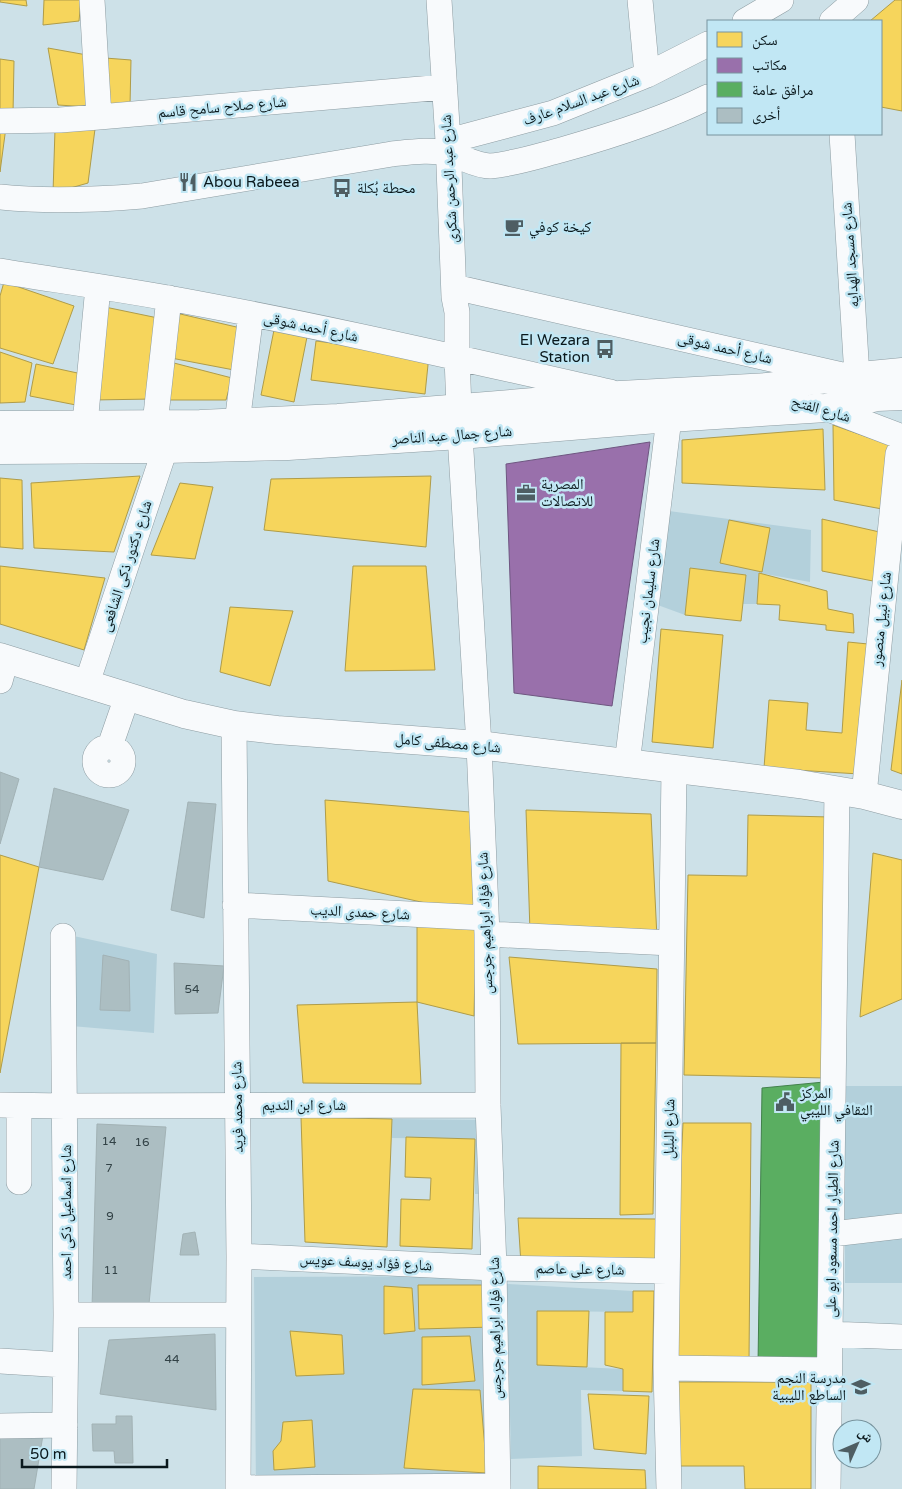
<svg xmlns="http://www.w3.org/2000/svg" width="902" height="1489" viewBox="0 0 902 1489" font-family="'Varela Round','Noto Naskh Arabic',sans-serif">
<rect width="100%" height="100%" fill="#cde1e8"/>
<path fill="#b3d0db" d="M669,511L811,530L810,582L759,573L757,604H743L746,575L691,568L685,615L655,604Z
M69,935L157,954L154,1033L71,1026Z
M845,1086H902V1283H845Z
M392,1119L492,1120V1194H475V1139L392,1138Z
M500,1276L498,1489H256L254,1277Z
M507,1284L633,1291V1312L537,1311V1365L623,1369V1391L581,1390L582,1456L511,1459Z"/>
<path fill="#f6d55c" stroke="#af9c49" d="M0,0H26L27,6L0,2Z
M44,0H81L79,21L43,25Z
M895,0H902V111L881,107V21H870Z
M48,48L87,55L90,107L58,105Z
M105,58L131,60L130,105H108Z
M0,59L14,61L13,114L0,112Z
M0,127H6L0,172Z
M55,129H95L88,183L53,193Z
M4,282L74,306L53,364L0,348V296Z
M105,307L158,318L153,399L93,400Z
M176,313L245,329L234,370L171,358Z
M274,330L307,337L294,402L261,395Z
M316,341L429,355L425,394L311,380Z
M0,352L32,363L25,402L0,403Z
M174,363L232,378L226,400H168Z
M36,364L82,374L76,405L30,396Z
M833,425L893,446L882,509L834,500Z
M823,429L825,490L682,483V440Z
M140,476L114,552L34,548L31,483Z
M431,476L426,547L264,530L271,479Z
M0,478L22,480L23,549L0,547Z
M180,483L213,487L195,559L151,555Z
M822,519L884,533L878,582L822,571Z
M729,520L770,528L762,572L720,563Z
M0,566L105,578L84,650L0,624Z
M353,566H426L435,670L345,671Z
M690,568L746,575L741,621L685,615Z
M759,573L827,591L828,609L853,614L854,633L826,630V625L779,620L780,605L757,604Z
M230,607L293,611L270,686L220,672Z
M661,629L723,635L713,748L652,742Z
M848,642L868,644L859,774L764,768L769,700L808,703L806,730L842,733Z
M902,680V774L891,770Z
M325,800L470,812L474,914L328,881Z
M526,810L651,814L657,938L530,932Z
M748,815L830,817L826,1078L684,1075L688,875L747,876Z
M873,853L902,860V999L860,1017Z
M0,855L39,867L0,1073Z
M417,917L476,929L474,1016L417,1002Z
M509,957L657,969L656,1043L518,1044Z
M417,1002L421,1084L303,1083L297,1005Z
M621,1043H656L653,1214L620,1215Z
M301,1117L392,1119L387,1247L305,1242Z
M683,1123H751L749,1361L672,1366Z
M406,1137L475,1139L472,1249L400,1246L401,1199L430,1200L431,1178L405,1177Z
M518,1218L656,1219L657,1267L521,1264Z
M418,1285H491L493,1327L419,1329Z
M384,1286L412,1288L415,1331L384,1334Z
M633,1291H654L652,1392L623,1391V1369L605,1365V1312H633Z
M537,1311H589L587,1367L537,1365Z
M290,1331L342,1335L344,1374L296,1376Z
M470,1336L475,1381L422,1385V1337Z
M677,1382H811V1489H745L744,1466H677Z
M413,1389L480,1390L487,1473L404,1468Z
M588,1394L649,1396L646,1454L594,1449Z
M312,1420L315,1467L274,1470L273,1451L281,1441L283,1422Z
M538,1466L645,1470L646,1489H538Z"/>
<path fill="#9970ab" stroke="#6e5680" d="M650,442L612,706L514,693L506,464Z"/>
<path fill="#5aae61" stroke="#42814c" d="M824,1082L817,1365H758L762,1088Z"/>
<path fill="#acbec2" stroke="#a2b2b5" d="M0,772L19,779L0,844Z
M54,788L129,810L103,880L39,867Z
M188,802L216,804L204,918L171,910Z
M103,955L129,961L130,1011L100,1010Z
M174,963L224,966L218,1013L175,1014Z
M97,1124L166,1127L149,1304L92,1308Z
M195,1232L199,1255H180L183,1234Z
M215,1334L216,1410L100,1394L109,1340Z
M116,1416H132L133,1463H115L114,1451H93L92,1424H116Z
M0,1435H43L34,1489H0Z"/>
<g fill="none" stroke-linecap="round" stroke-linejoin="round">
<g stroke="#8d9ca2" stroke-width="26">
<path id="minor" d="M92,0L99,117
M439,0L448,141L454,297L457,312V357L460,435L479,745L487,934L488,1105L494,1268L498,1489
M640,0L647,75
M745,21L781,0
M832,21L856,0
M0,121L60,120L99,117L444,87
M842,134L857,376
M448,141L553,113L647,75L708,44
M0,197C47,202 94,200 142,196L392,154C411,152 432,149 450,154C463,157 476,166 490,166C514,164 538,156 561,150C611,136 662,120 708,97
M0,271C56,280 112,288 168,298C317,325 463,359 610,392
M454,287L842,375
M817,406L826,408L902,437
M237,423L251,314
M85,424L98,287
M155,424L169,298
M0,681L6,659
M87,683L165,449
M234,725L239,1256L238,1489
M110,746L127,697
M95 761a14 14 0 1 1 28 0a14 14 0 1 1-28 0Z
M627,764L669,418
M864,795L898,454L902,445
M235,905L486,918
M487,934L671,943
M63,936L66,1315L64,1489
M0,1105L65,1106L488,1105
M19,1106V1182
M832,1234L902,1226
M239,1256L494,1268L667,1271
M66,1315H238
M830,1334L902,1337
M0,1361L65,1365
M666,1368L829,1370
M0,1426L65,1425
M238,1488L498,1486
M669,1489L666,1368L674,770
M828,1489L837,790"/>
</g>
<g stroke="#8d9ca2" stroke-width="29">
<path id="major" d="M0,425L200,424L338,418L620,395L767,387L808,381L902,372
M0,450L165,449L288,446L460,435L669,418L826,408L877,397L902,396
M0,657L184,714L234,725L277,730L479,745L799,784L864,795L902,805"/>
</g>
<use href="#minor" stroke="#f8fafc" stroke-width="25"/>
<use href="#major" stroke="#f8fafc" stroke-width="28"/>
</g>
<defs>
<g id="restaurant-bare" transform="scale(1.5)"><path d="M-5-6h1v4h1v-4h1v4h1v-4h1v5L-1.5 .5V6h-2V.5L-5-1ZM5-6V6H3V1.5H1.5Q1.5-4 5-6Z" fill="#4e5e63" stroke="#c1e7f4" stroke-width="2.5" paint-order="stroke"/></g>
<g id="bus-bare" transform="scale(1.5)"><path d="M-5-6H5V4H4V6H2V4H-2V6H-4V4H-5ZM-3.5-4V0h7V-4ZM-3.5 1.2v1.5H-2V1.2ZM2 1.2v1.5H3.5V1.2Z" fill="#4e5e63" stroke="#c1e7f4" stroke-width="2.5" paint-order="stroke"/></g>
<g id="cafe-bare" transform="scale(1.5)"><path d="M-5.5-4.5H6V0H3Q3 3.5 0 3.5H-2.5Q-5.5 3.5-5.5 0ZM3-3.2v2h1.7v-2ZM-6 4.5H4V6H-6Z" fill="#4e5e63" stroke="#c1e7f4" stroke-width="2.5" paint-order="stroke"/></g>
<g id="office-bare" transform="scale(1.5)"><path d="M-6-3h4V-5.5h4V-3h4V5H-6ZM-1-4.5V-3h2v-1.5ZM-6 0V1H6V0Z" fill="#4e5e63" stroke="#c1e7f4" stroke-width="2.5" paint-order="stroke"/></g>
<g id="civic-bare" transform="scale(1.5)"><path d="M-.6-6.5H3V-4.5H.6V-3L4-1V1h2V6H-6V1h2V-1L-.6-3ZM-1.2 2.5V6h2.4V2.5Z" fill="#4e5e63" stroke="#c1e7f4" stroke-width="2.5" paint-order="stroke"/></g>
<g id="school-bare" transform="scale(1.5)"><path d="M0-5L7-2L0 1L-7-2ZM-4 1L0 2.5L4 1V4Q0 6-4 4Z" fill="#4e5e63" stroke="#c1e7f4" stroke-width="2.5" paint-order="stroke"/></g>
</defs>
<g fill-rule="evenodd">
<use href="#restaurant-bare" x="188" y="182"/>
<use href="#bus-bare" x="342" y="188"/>
<use href="#cafe-bare" x="514" y="227"/>
<use href="#bus-bare" x="605" y="349"/>
<use href="#office-bare" x="526" y="493"/>
<use href="#civic-bare" x="785" y="1102"/>
<use href="#school-bare" x="861" y="1387"/>
</g>
<g text-anchor="middle" stroke-width="5" stroke-linejoin="round" paint-order="stroke">
<g font-size="12" fill="#324246">
<text x="192" y="993">54</text>
<text x="109" y="1145">14</text>
<text x="142" y="1146">16</text>
<text x="109" y="1172">7</text>
<text x="110" y="1220">9</text>
<text x="111" y="1274">11</text>
<text x="172" y="1363">44</text>
</g>
<g font-size="15" fill="#0a181c" stroke="#c1e7f4">
<text transform="translate(581 100) rotate(-20)" y="5">شارع عبد السلام عارف</text>
<text transform="translate(222 107) rotate(-5)" y="5">شارع صلاح سامح قاسم</text>
<text transform="translate(449 179) rotate(-93)" y="5">شارع عبد الرحمن شكرى</text>
<text transform="translate(850 255) rotate(-94)" y="5">شارع مسجد الهدايه</text>
<text transform="translate(311 327) rotate(12)" y="5">شارع أحمد شوقى</text>
<text transform="translate(725 348) rotate(13)" y="5">شارع أحمد شوقى</text>
<text transform="translate(821 409) rotate(16)" y="5">شارع الفتح</text>
<text transform="translate(452 435) rotate(-4)" y="5">شارع جمال عبد الناصر</text>
<text transform="translate(126 566) rotate(-72)" y="5">شارع دكتور ذكى الشافعى</text>
<text transform="translate(648 591) rotate(-83)" y="5">شارع سليمان نجيب</text>
<text transform="translate(881 619) rotate(-84)" y="5">شارع نبيل منصور</text>
<text transform="translate(448 743) rotate(5)" y="5">شارع مصطفى كامل</text>
<text transform="translate(360 912) rotate(3)" y="5">شارع حمدى الديب</text>
<text transform="translate(485 923) rotate(-92)" y="5">شارع فؤاد ابراهيم جرجس</text>
<text x="304" y="1110">شارع ابن النديم</text>
<text transform="translate(237 1107) rotate(-91)" y="5">شارع محمد فريد</text>
<text transform="translate(669 1129) rotate(-89)" y="5">شارع البلبل</text>
<text transform="translate(66 1212) rotate(-90)" y="5">شارع اسماعيل ذكى احمد</text>
<text transform="translate(832 1229) rotate(-89)" y="5">شارع الطيار احمد مسعود ابو على</text>
<text transform="translate(366 1262) rotate(3)" y="5">شارع فؤاد يوسف عويس</text>
<text transform="translate(580 1269) rotate(1)" y="5">شارع على عاصم</text>
<text transform="translate(495 1328) rotate(-91)" y="5">شارع فؤاد ابراهيم جرجس</text>
</g>
<g font-size="15" fill="#0a181c" stroke="#c1e7f4" text-anchor="start">
<text x="203" y="187">Abou Rabeea</text>
<text x="357" y="193">محطة بُكلة</text>
<text x="529" y="232">كيخة كوفي</text>
<text x="590" y="345" text-anchor="end">El Wezara<tspan x="590" dy="17">Station</tspan></text>
<text x="541" y="489">المصرية<tspan x="541" dy="17">للاتصالات</tspan></text>
<text x="800" y="1098">المركز<tspan x="800" dy="17">الثقافي الليبي</tspan></text>
<text x="846" y="1383" text-anchor="end">مدرسة النجم<tspan x="846" dy="17">الساطع الليبية</tspan></text>
</g>
</g>
<rect x="707" y="20" width="175" height="115" fill="#c1e7f4" stroke="#78949e"/>
<rect x="717" y="32" width="25" height="15" fill="#f6d55c" stroke="#78949e"/>
<text x="752" y="45" font-size="15" fill="#0a181c">سكن</text>
<rect x="717" y="58" width="25" height="15" fill="#9970ab" stroke="#78949e"/>
<text x="752" y="70" font-size="15" fill="#0a181c">مكاتب</text>
<rect x="717" y="82" width="25" height="15" fill="#5aae61" stroke="#78949e"/>
<text x="752" y="95" font-size="15" fill="#0a181c">مرافق عامة</text>
<rect x="717" y="108" width="25" height="15" fill="#acbec2" stroke="#78949e"/>
<text x="752" y="120" font-size="15" fill="#0a181c">أخرى</text>
<g transform="translate(857 1444) rotate(45)"><circle r="24" fill="#c1e7f4" stroke="#78949e"/>
<path d="M0-4L9 19L0 12L-9 19Z" fill="#4e5e63"/>
<text y="-8" font-size="14" font-weight="bold" text-anchor="middle" fill="#0a181c">ش</text>
</g>
<path d="M22 1459v8h145v-8" fill="none" stroke="#0a181c" stroke-width="2.5"/>
<text x="30" y="1459" font-size="15" fill="#0a181c" stroke="#c1e7f4" stroke-width="4" paint-order="stroke">50 m</text>
</svg>
